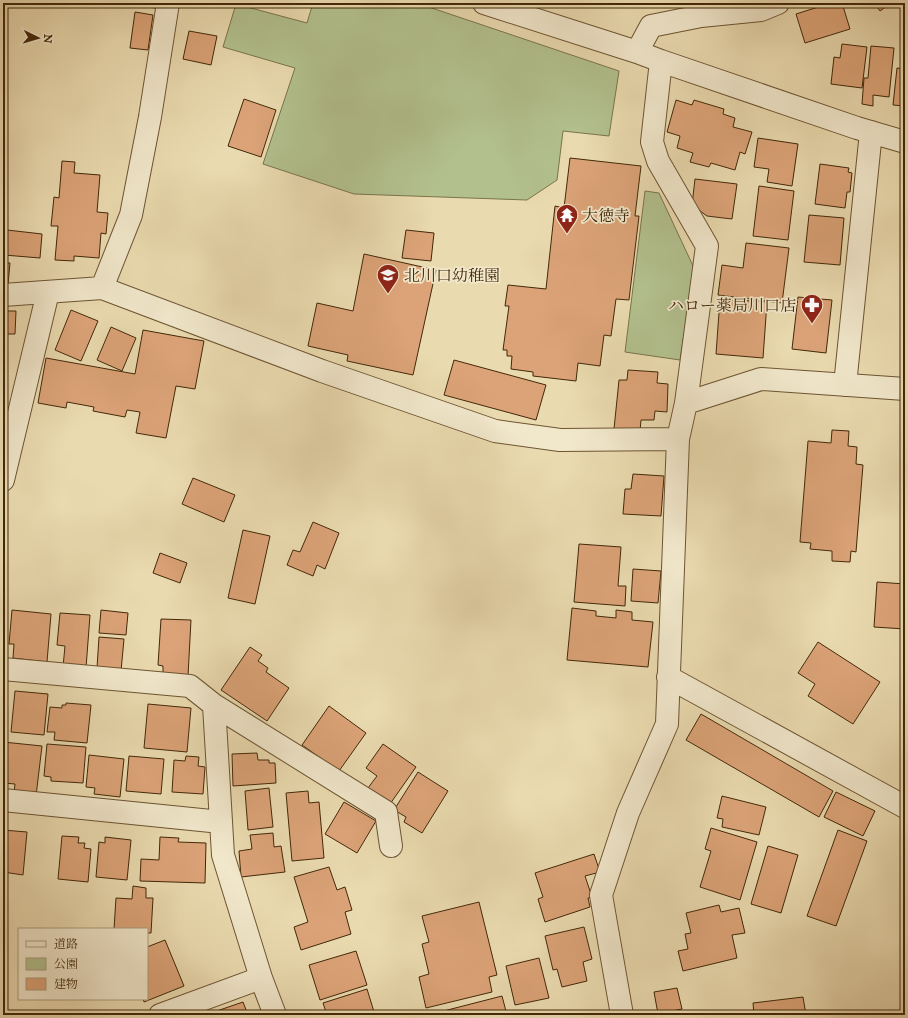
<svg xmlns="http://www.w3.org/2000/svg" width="908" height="1018" viewBox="0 0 908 1018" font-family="'IM FELL Great Primer','Noto Serif JP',serif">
<rect width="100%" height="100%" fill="#eadaaf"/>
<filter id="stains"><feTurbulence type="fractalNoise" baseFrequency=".005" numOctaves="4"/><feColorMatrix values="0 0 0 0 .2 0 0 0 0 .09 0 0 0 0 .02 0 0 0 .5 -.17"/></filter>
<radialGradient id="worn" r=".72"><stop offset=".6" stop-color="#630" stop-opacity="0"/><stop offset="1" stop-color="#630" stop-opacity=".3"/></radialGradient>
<path fill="#b2c08e" stroke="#7a744c" d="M313,3H417L619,71L609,136L563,131L557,180L527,200L354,194L263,164L295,68L223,47L236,4L307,23Z
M645,191L659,193L694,268L680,360L625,352Z"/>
<path fill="#dba377" stroke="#432809" d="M110,3H156V8Z
M831,3H842L850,29L805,43L796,14Z
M874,3H891L880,11Z
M135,12L153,15L148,50L130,48Z
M189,31L217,36L211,65L183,59Z
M842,44L867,47L862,88L831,84L834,57L840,58Z
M871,46L894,48L889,97L873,95V106L862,104L864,78H868Z
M897,68L905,69V106L893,105Z
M244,99L276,110L261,157L228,146Z
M676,100L692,105L694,100L724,109L723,114L735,118L733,127L752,132L745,154L740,152L735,170L711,163L709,167L690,162L693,153L677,148L680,136L667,132Z
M758,138L798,144L792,186L767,182L769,169L754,167Z
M570,158L641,166L635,216H639L629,300L616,299L611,336L604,335L600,366L578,363L576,381L533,376V372L511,369L512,356H507V350H503L509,306H505L508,285L546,289L555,206L564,208Z
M62,161L75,162L74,173L100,175L97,212L108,213L106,234L101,233L99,258L74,256V261L55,260L58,226H51L54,197L59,198Z
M820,164L849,168L848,172L852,173L850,192H847L845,208L815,204Z
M695,179L737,184L732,219L707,216L692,205Z
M759,186L794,191L788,240L753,236Z
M809,215L844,218L840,265L804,262Z
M7,230L42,234L40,258L4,255Z
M406,230L434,233L431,261L402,258Z
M746,243L789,248L782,303L718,295L722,265L743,268Z
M364,254L436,270L413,375L347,361L348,355L308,346L317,303L353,311Z
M3,263H10L8,285H3Z
M798,297L832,300L826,353L792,349Z
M720,299L767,302L763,358L716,354Z
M71,310L98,321L81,361L55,350Z
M3,311H16L15,334H5V340H3Z
M111,327L136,338L122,371L97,360Z
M143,330L204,341L195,389L176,386L166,438L136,433L140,412L127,410L125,417L93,411L94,407L67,402L66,408L38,403L46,358L135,374Z
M454,360L546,385L536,420L444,395Z
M628,370L658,372L657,383L668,384L667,412L655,411L654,420H641L640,431L614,429L619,380H627Z
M832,430L849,431L848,446L857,447L856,464L863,465L856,552L851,551L850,562L832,561V551L810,549L811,543L800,542L808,441L831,443Z
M633,474L664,476L661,516L623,514L625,489H631Z
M193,478L235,495L224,522L182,504Z
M313,522L339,533L325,569L317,565L313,576L287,565L293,550L300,552Z
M243,530L270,536L255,604L228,598Z
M579,544L621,547L618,586H626L625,606L574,602Z
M160,553L187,563L180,583L153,573Z
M633,569L661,571L658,603L631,601Z
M877,582L905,584V629L874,627Z
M572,608L596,611V616L616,618V610L632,612V620L653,622L648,667L567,660Z
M12,610L51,614L47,662L13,658L14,644H9Z
M101,610L128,613L126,635L99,633Z
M60,613L90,615L86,668L63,667L65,646L57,645Z
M161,619L191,620L188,676L163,674V666L158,665Z
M99,637L124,639L121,671L97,668Z
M818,642L880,682L853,724L808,696L815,684L798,673Z
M250,647L262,655L258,661L268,668L266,672L289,688L267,721L221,690Z
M15,691L48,694L44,735L11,732Z
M66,703L91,705L87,743L54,740L55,732H47L50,707L62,708V705H66Z
M148,704L191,708L187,752L144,748Z
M329,706L366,733L339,771L302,745Z
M701,714L833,791L819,817L686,740Z
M3,742L42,746L36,796L14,793L15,784L3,783Z
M47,744L86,747L83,783L51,781V777L44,776Z
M383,744L416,767L390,804L368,788L377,776L366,768Z
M257,753L258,760H269V763H275L276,783L233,786L232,754Z
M89,755L124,759L120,797L94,794L95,788L86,787Z
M129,756L164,759L161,794L126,791Z
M186,756L199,757L198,766L205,767L203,794L172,792L174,760L185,761Z
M418,772L448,791L422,833L404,822L406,817L394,810Z
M269,788L273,827L248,830L245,791Z
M308,791L309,803L319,802L324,858L292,861L286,793Z
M836,792L875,811L863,836L824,817Z
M722,796L766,807L759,835L722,827L723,819L717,818Z
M344,802L376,821L357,853L325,834Z
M711,828L757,842L740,900L700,887L711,851L705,849Z
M3,830L27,832L23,875L3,872Z
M838,830L867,841L836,926L807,916Z
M273,833L274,847L281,846L285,872L241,877L239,851L252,849L250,835Z
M62,836L79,837L78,843H85L84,848L91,849L88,882L58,879Z
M105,837L131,840L127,880L96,877L99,842L105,843Z
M160,837L179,838L178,842L206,843L205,883L140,881L141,859L159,860Z
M768,846L798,855L781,913L751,904Z
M594,854L600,872L585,876L592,897L588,898L590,907L545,922L538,899L543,897L535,873Z
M329,867L337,890L345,887L352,910L345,912L351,934L301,950L294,927L308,922L294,877Z
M133,886L146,888V898H153L151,933H147V929H114L116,898L132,899Z
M479,902L497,975L489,977L492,992L426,1008L419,977L429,974L422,944L429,942L422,916Z
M719,905L721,912L739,908L745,933L732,935L737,958L683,971L678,951L688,949L685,934L691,933L686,913Z
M584,927L592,959L583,962L587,981L562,987L557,969L553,970L545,936Z
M165,940L184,986L144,1002L143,999H147V947Z
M356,951L367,985L320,1000L309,965Z
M539,958L549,998L515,1005L506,966Z
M677,988L682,1009L658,1014L654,992Z
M367,989L375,1015H327L323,1003Z
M502,996L507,1015H428Z
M803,997L806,1015H754L753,1003Z
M243,1002L248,1015H205Z"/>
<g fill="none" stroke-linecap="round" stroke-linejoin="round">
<g stroke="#6d5432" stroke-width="24">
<path id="minor" d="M484,3L637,52L661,61L857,128L905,142
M637,52L651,26L701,16L761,10L778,3
M102,288L131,215L150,117L168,3
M3,295L102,288L322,371L495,431L560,440L678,439
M845,385L871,132
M686,403L761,379L905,389
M3,480L48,292
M3,669L190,686L214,705L386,812L391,846
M668,677L905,807
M214,705L223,855L261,978L275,1015
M3,800L221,822
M160,1015L261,978
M622,1015L601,895L628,813L667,724L678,439L686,403L707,246L658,161L652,142L661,61"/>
</g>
<use href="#minor" stroke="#f1e7cb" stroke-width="22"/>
</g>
<defs>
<g id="temple-pin" transform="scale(1.15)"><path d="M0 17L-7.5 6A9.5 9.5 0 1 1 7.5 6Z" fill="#8f2418" stroke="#f1e7cb"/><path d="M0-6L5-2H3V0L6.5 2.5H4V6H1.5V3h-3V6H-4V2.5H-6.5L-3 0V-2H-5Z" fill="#fff"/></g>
<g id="school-pin" transform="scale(1.15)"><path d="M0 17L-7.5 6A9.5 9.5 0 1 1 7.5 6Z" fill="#8f2418" stroke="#f1e7cb"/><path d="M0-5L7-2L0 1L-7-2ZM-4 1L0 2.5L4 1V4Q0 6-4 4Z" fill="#fff"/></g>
<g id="pharmacy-pin" transform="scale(1.15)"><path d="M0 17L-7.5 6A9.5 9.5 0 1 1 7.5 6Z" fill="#8f2418" stroke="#f1e7cb"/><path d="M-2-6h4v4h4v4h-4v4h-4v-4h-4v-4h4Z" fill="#fff"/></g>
</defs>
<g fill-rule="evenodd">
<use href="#temple-pin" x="567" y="215"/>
<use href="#school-pin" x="388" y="275"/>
<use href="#pharmacy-pin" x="812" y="305"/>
</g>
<g text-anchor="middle" stroke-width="3.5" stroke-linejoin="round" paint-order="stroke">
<g font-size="16" fill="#432809" stroke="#f1e7cb" text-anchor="start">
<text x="582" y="221">大徳寺</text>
<text x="404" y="281">北川口幼稚園</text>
<text x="796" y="311" text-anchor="end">ハロー薬局川口店</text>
</g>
</g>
<rect width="908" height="1018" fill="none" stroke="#eadaaf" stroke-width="16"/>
<rect x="4" y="4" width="900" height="1010" fill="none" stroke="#432809" stroke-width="2"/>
<rect x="8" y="8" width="892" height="1002" fill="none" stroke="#432809"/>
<rect x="18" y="928" width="130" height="72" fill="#f1e7cb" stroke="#ab9b7d"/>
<rect x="26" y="941" width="20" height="6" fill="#f1e7cb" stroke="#ab9b7d"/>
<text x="54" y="948" font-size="12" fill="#432809">道路</text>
<rect x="26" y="958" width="20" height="12" fill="#b2c08e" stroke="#ab9b7d"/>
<text x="54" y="968" font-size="12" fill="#432809">公園</text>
<rect x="26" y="978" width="20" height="12" fill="#dba377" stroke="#ab9b7d"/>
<text x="54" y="988" font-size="12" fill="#432809">建物</text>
<g transform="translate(38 38) rotate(95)" stroke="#f1e7cb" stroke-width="3" paint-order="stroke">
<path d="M0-3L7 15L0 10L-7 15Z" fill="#432809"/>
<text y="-6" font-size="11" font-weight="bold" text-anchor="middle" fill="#432809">N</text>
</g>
<rect width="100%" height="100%" filter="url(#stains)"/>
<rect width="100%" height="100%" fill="url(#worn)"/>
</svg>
